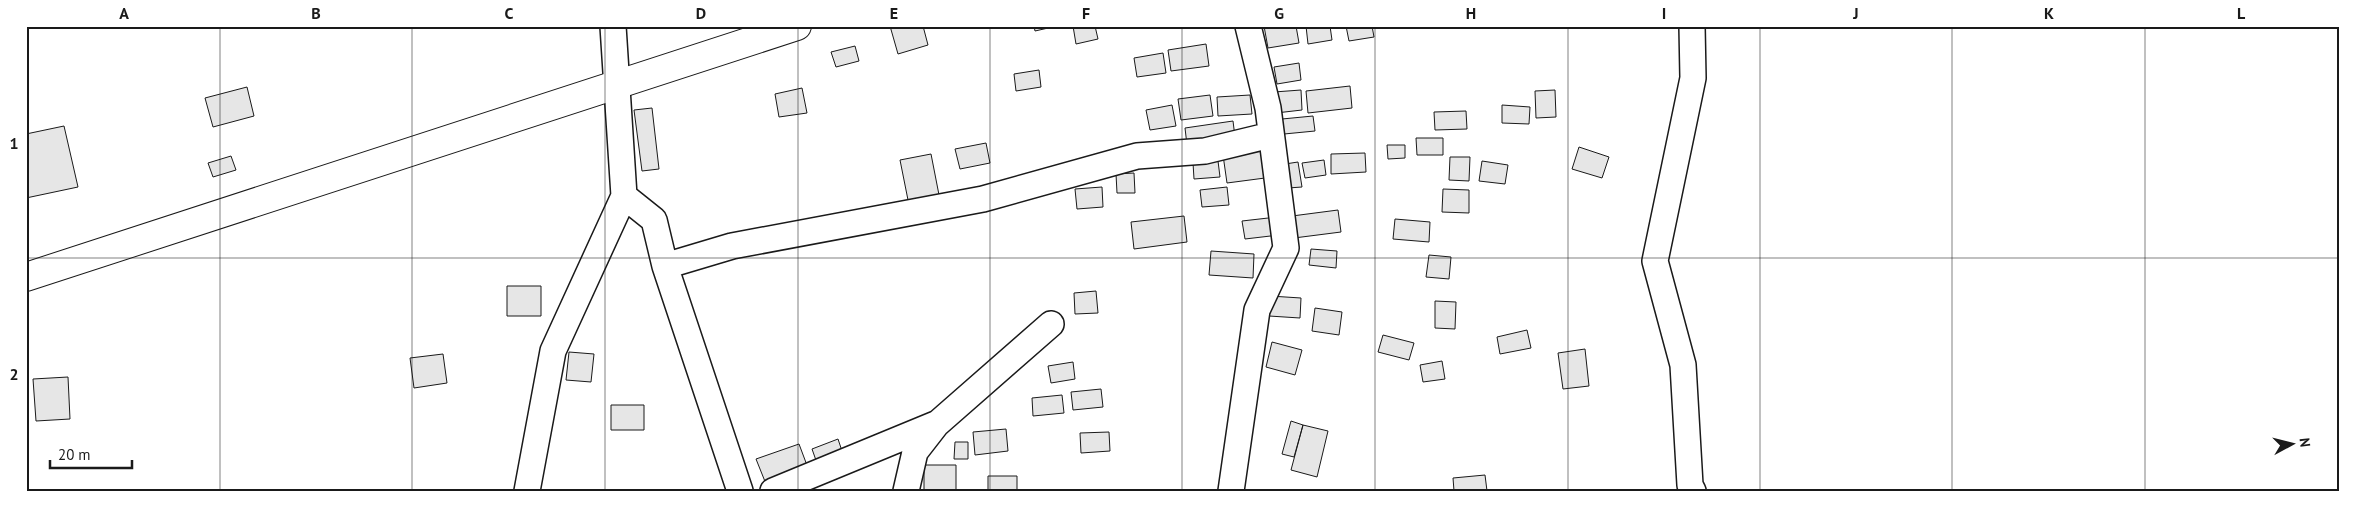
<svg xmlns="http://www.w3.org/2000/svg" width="2365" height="517" viewBox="0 0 2365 517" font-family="'PT Sans',sans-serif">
<rect width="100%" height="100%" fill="#fff"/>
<path fill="#e6e6e6" stroke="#1a1a1a" d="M890,26H923L928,45L898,54Z
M1034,26H1057L1035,31Z
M1073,26H1095L1098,39L1076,44Z
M1264,26H1296L1299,43L1268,48Z
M1306,26H1330L1332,40L1308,44Z
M1346,26H1372L1374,37L1349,41Z
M1206,44L1209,66L1171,71L1168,50Z
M855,46L859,61L836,67L831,52Z
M1163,53L1166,73L1137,77L1134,58Z
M1299,63L1301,80L1277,84L1274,67Z
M1039,70L1041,87L1016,91L1014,74Z
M1350,86L1352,108L1308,113L1306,91Z
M247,87L254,116L213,127L205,98Z
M802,88L807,113L779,117L775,94Z
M1301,90L1302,110L1276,113L1274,92Z
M1555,90L1556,117L1536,118L1535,91Z
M1210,95L1213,116L1181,120L1178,99Z
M1250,95L1252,114L1218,116L1217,97Z
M1172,105L1176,126L1150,130L1146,110Z
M1502,105L1530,107L1529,124L1502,123Z
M652,108L659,169L642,171L634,110Z
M1466,111L1467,129L1435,130L1434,112Z
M1313,116L1315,131L1284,134L1282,119Z
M1233,121L1235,137L1187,145L1185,128Z
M64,126L78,187L26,198V134Z
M1416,138H1443V155H1417Z
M986,143L990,163L960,169L955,149Z
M1387,145H1405V158L1388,159Z
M1579,147L1609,157L1602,178L1572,169Z
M1261,150L1265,178L1227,183L1223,155Z
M1365,153L1366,172L1331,174V154Z
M931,154L940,200L909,205L900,160Z
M231,156L236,170L213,177L208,163Z
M1450,157H1470L1469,181L1449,180Z
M1324,160L1326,175L1305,178L1302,163Z
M1218,161L1220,177L1194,179L1193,163Z
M1482,161L1508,165L1505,184L1479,181Z
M1298,162L1302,187L1288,188L1285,164Z
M1134,173L1135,193H1117L1116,174Z
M1102,187L1103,207L1077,209L1075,189Z
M1227,187L1229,205L1202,207L1200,190Z
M1443,189L1469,190V213L1442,212Z
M1338,210L1341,232L1294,238L1292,216Z
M1184,216L1187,242L1134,249L1131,222Z
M1277,217L1279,235L1245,239L1242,221Z
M1395,219L1430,222L1429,242L1393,239Z
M1311,249L1337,251L1336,268L1309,265Z
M1211,251L1254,254L1253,278L1209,275Z
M1429,255L1451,257L1449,279L1426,277Z
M507,286H541V316H507Z
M1096,291L1098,313L1075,314L1074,293Z
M1270,296L1301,298L1300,318L1269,316Z
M1435,301L1456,302L1455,329L1435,328Z
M1315,308L1342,312L1339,335L1312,331Z
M1527,330L1531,348L1500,354L1497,337Z
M1383,335L1414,343L1409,360L1378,352Z
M1272,342L1302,350L1295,375L1266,367Z
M1585,349L1589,386L1563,389L1558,353Z
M569,352L594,354L591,382L566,380Z
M443,354L447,383L414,388L410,358Z
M1442,361L1445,379L1423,382L1420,365Z
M1073,362L1075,379L1051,383L1048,366Z
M68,377L70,419L36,421L33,379Z
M1101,389L1103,407L1073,410L1071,392Z
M1062,395L1064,413L1033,416L1032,398Z
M611,405H644V430H611Z
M1291,421L1303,425L1294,457L1282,454Z
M1303,425L1328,431L1317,477L1291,470Z
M1006,429L1008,451L975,455L973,432Z
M1109,432L1110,451L1081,453L1080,433Z
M838,439L844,457L818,466L812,449Z
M955,442H968V459H954Z
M799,444L808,468L766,484L756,459Z
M924,465H956V490H924Z
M1485,475L1487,491H1454L1453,478Z
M988,476H1017V491H988Z"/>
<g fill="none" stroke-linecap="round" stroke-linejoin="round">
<g stroke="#1a1a1a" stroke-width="28">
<path id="street" d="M1692,26L1693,78L1655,261L1683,365L1690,485L1693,491
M624,196L654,220L665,266L732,246L983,199L1137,156L1205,151L1271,135
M665,266L740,491
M527,491L553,351L624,196L613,26
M773,491L938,423L1051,324
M906,491L915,452L936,425
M1231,491L1257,310L1286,248L1268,108L1248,26"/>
</g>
<g stroke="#1a1a1a" stroke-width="30">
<path id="secondary" d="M26,277L797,26"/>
</g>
<use href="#street" stroke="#fff" stroke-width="25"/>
<use href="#secondary" stroke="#fff" stroke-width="28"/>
</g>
<path fill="none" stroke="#1a1a1a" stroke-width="1" stroke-opacity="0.55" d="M220,26V491M412,26V491M605,26V491M798,26V491M990,26V491M1182,26V491M1375,26V491M1568,26V491M1760,26V491M1952,26V491M2145,26V491M26,258H2339"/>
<rect width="2365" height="517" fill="none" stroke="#ffffff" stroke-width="55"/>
<g transform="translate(2292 444) rotate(83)" stroke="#ffffff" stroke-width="4" paint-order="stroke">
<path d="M0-4L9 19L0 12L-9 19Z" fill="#1a1a1a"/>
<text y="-8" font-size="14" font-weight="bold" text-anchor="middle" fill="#1a1a1a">N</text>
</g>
<path d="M50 460v8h82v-8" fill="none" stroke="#1a1a1a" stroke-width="2.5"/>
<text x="58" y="460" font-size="15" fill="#1a1a1a" stroke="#ffffff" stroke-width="4" paint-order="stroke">20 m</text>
<rect x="28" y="28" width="2310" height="462" fill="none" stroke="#1a1a1a" stroke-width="2"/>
<g font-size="16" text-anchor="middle" font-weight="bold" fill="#1a1a1a">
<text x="124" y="19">A</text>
<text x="316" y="19">B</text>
<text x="509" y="19">C</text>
<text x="701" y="19">D</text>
<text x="894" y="19">E</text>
<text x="1086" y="19">F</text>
<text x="1279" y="19">G</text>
<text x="1471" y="19">H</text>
<text x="1664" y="19">I</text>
<text x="1856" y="19">J</text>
<text x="2049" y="19">K</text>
<text x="2241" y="19">L</text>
<text x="14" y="149">1</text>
<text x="14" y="380">2</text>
</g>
</svg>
